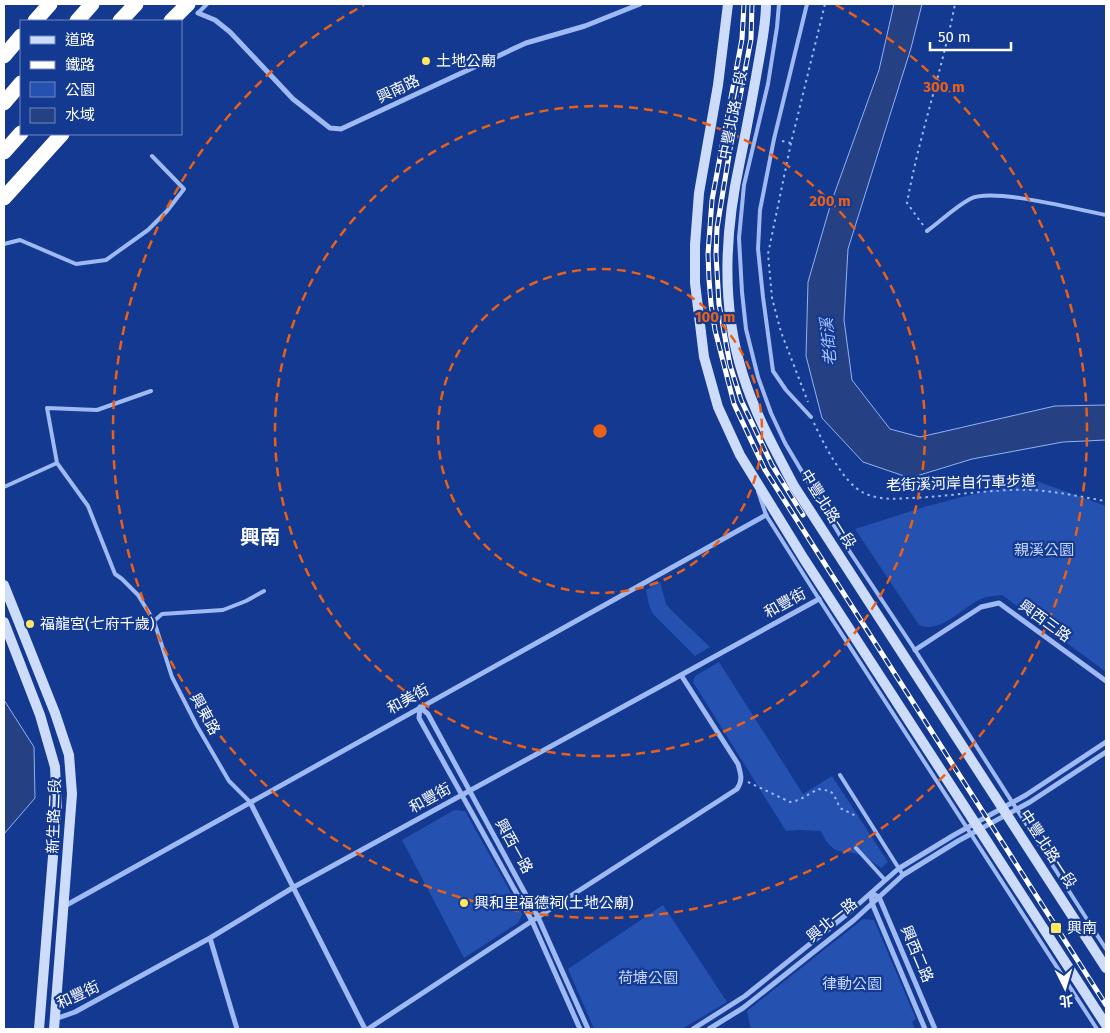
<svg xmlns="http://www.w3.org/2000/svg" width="1110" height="1033" viewBox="0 0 1110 1033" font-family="'Fira Sans','Noto Sans TC',sans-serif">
<rect width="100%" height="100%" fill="#133991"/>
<path fill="#2551b0" d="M1031,479L1106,506V672L1002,595C995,596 985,596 979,600C960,609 941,634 919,625L855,529L924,507Z
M660,582L666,604L672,611L710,647L695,656L653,614L649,605L646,590Z
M719,662L803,794L832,776L888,862L881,868C879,865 861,855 857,854C849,851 839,853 833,848C827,844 824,837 821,831L800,830L786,831L693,682L695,676Z
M454,810L465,811L521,911L522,915L518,923L464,958L402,840Z
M663,905L727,1002L682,1029H594L568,969Z
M863,919L874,920L916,1019L912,1022L915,1029H751L747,1011Z"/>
<path fill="#254183" stroke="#91b2f5" d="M894,4H922L911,48L848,249L844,320L852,380L890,429L920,437L1055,406L1106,405V440L1063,442L972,459L910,478L863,462L822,418L806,356L808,282L831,203L879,70Z
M4,700L34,747L35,798L4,834Z"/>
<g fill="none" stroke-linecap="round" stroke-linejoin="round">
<path stroke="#9fb9f2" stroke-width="2" stroke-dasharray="2.5 4" stroke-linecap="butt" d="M782,141L791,143L825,4
M791,143L768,254L772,298L781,332L808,402
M923,225L907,203C919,136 942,71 955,4
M814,423C823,443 844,484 864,493C878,500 894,499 909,498C943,497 977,491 1012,490C1043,488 1075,496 1106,501
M748,782L790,802L799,800L818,789L830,791L834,795L840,808L856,816"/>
<path stroke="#9fb9f2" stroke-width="4" d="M779,4L777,27L768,84L744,185L739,238L742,292L746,329L758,377L771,413L785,443L848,549L915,650L1106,949
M807,4L774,139L760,210L758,249L763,297L773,371L786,390L811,417
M198,13L207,4
M927,231C941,221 955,207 970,199C992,187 1079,210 1106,215
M4,244L20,240L76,264L106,260L148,230L167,211L184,189L152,156
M57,463L47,408L97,410L151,391
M4,487L57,463L88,506L115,574L122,579L138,595L154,621L172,677L197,726L229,781L250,802
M758,491L766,515L819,599L1097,1029
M154,621L162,614L223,610L246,601L264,591
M840,775L903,875
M856,848L885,880"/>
<path stroke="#9fb9f2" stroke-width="5" d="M198,13L215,20L230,32L293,99L330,128L341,129L526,43L585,26L640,4
M915,650L981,607L999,603L1106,681
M420,707L428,714L538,917L588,1029
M420,707L419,718L532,921L580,1029
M250,802L365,1029
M871,893L879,897L935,1029
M871,893L872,903L925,1029
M63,907L766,515
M210,938L237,1029
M55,1019L75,1012L210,938L294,887L681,675L819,599
M368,1029L538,917L737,789C743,780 741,775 738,764L681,675
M693,1029L745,996L846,915L898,869L954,835L1026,795L1106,742
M709,1029L743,1008L854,920L903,875L958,841L1030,802L1106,752"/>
<path stroke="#cedcfc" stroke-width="10" d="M728,4L718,85L699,193L695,245V283L704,357L718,407L740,455L804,559L1106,1025
M766,4C766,23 762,42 759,60C753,94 747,127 740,161C725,230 721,307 743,375C755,414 775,450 794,486L1106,968
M4,585L55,713L69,755L72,794L54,1029
M4,622L40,715L55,767L57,807L39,1029"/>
<path stroke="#fff" stroke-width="15" d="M35,21L50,4
M77,21L92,4
M120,21L136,4
M171,21L188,4
M4,56L21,36
M4,103L21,83
M4,152L21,133
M4,198L62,134"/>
<g stroke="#fff" stroke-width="5">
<path id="rail" d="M744,4L742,39L712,200L708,254L709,279L711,304L715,330L734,404L765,470L1106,1005
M752,4L751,39L730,149L717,228L716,255L719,304L730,365L741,400L772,465L803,515"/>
</g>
<use href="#rail" stroke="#133991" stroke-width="3" stroke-dasharray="9" stroke-linecap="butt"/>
</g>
<g fill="none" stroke="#e96118" stroke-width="2.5" stroke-dasharray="9 6">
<circle cx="600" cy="431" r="162"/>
<circle cx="600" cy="431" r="325"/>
<path d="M836 5A487 487 0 1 1 364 5"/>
</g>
<g fill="#ffe760" stroke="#133991" stroke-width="2">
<circle cx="426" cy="61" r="5"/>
<circle cx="30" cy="624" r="5"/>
<circle cx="464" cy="903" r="5"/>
<rect x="1050" y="922" width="12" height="12" rx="2.5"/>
</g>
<g text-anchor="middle" stroke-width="4.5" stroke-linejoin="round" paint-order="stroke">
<g font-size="15" fill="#fff" stroke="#133991" text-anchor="start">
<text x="436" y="66">土地公廟</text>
<text x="40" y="629">福龍宮(七府千歲)</text>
<text x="474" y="908">興和里福德祠(土地公廟)</text>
<text x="1067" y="933">興南</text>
</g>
<g font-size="15" fill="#fff" stroke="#133991">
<text transform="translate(398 89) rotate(-25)" y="5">興南路</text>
<text transform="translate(733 115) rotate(-79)" y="5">中豐北路一段</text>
<text transform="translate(961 483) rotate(-2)" y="5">老街溪河岸自行車步道</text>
<text transform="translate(828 509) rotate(58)" y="5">中豐北路一段</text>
<text transform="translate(785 603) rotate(-29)" y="5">和豐街</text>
<text transform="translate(1045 621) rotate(36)" y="5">興西三路</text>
<text transform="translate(408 699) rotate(-29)" y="5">和美街</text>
<text transform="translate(205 714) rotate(61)" y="5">興東路</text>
<text transform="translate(430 798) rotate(-29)" y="5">和豐街</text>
<text transform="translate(54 816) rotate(-88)" y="5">新生路二段</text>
<text transform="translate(514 846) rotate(61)" y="5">興西一路</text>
<text transform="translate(1048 849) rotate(57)" y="5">中豐北路一段</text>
<text transform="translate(832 920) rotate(-39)" y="5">興北一路</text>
<text transform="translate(917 954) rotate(67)" y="5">興西二路</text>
<text transform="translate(78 995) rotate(-25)" y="5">和豐街</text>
</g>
<g font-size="15" fill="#c7d8fc" stroke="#133991">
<text x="1044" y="555">親溪公園</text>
<text x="648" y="983">荷塘公園</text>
<text x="852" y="989">律動公園</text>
</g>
<g font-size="16" font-style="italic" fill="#abc4f9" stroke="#133991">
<text transform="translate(828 342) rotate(-95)" y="6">老街溪</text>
</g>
<g font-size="20" font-weight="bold" fill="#fff" stroke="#133991">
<text x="260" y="544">興南</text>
</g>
</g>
<circle cx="600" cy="431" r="8" fill="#e96118" stroke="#133991" stroke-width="2.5"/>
<g font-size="15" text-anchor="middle" font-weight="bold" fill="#e96118" stroke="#133991" stroke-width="4.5" stroke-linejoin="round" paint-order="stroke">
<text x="944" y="92">300 m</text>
<text x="830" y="206">200 m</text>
<text x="715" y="322">100 m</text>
</g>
<rect width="1110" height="1033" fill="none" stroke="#ffffff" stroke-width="10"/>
<rect x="20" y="20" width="162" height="115" fill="#133991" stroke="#7188bd"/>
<rect x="30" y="36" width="25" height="8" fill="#cedcfc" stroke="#7188bd"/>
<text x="65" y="45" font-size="15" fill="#ffffff">道路</text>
<rect x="30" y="61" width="25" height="8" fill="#ffffff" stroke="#7188bd"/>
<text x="65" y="70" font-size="15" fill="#ffffff">鐵路</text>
<rect x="30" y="82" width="25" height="15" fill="#2551b0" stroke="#7188bd"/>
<text x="65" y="95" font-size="15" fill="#ffffff">公園</text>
<rect x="30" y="108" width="25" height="15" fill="#254183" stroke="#7188bd"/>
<text x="65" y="120" font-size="15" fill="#ffffff">水域</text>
<g transform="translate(1065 988) rotate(175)" stroke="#133991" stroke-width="4" paint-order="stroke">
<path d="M0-4L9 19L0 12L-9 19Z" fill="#ffffff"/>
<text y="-8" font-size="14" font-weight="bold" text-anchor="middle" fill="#ffffff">北</text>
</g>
<path d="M930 42v8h81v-8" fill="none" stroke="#ffffff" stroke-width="2.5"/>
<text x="938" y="42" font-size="15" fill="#ffffff" stroke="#133991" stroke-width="4" paint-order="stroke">50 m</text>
</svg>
